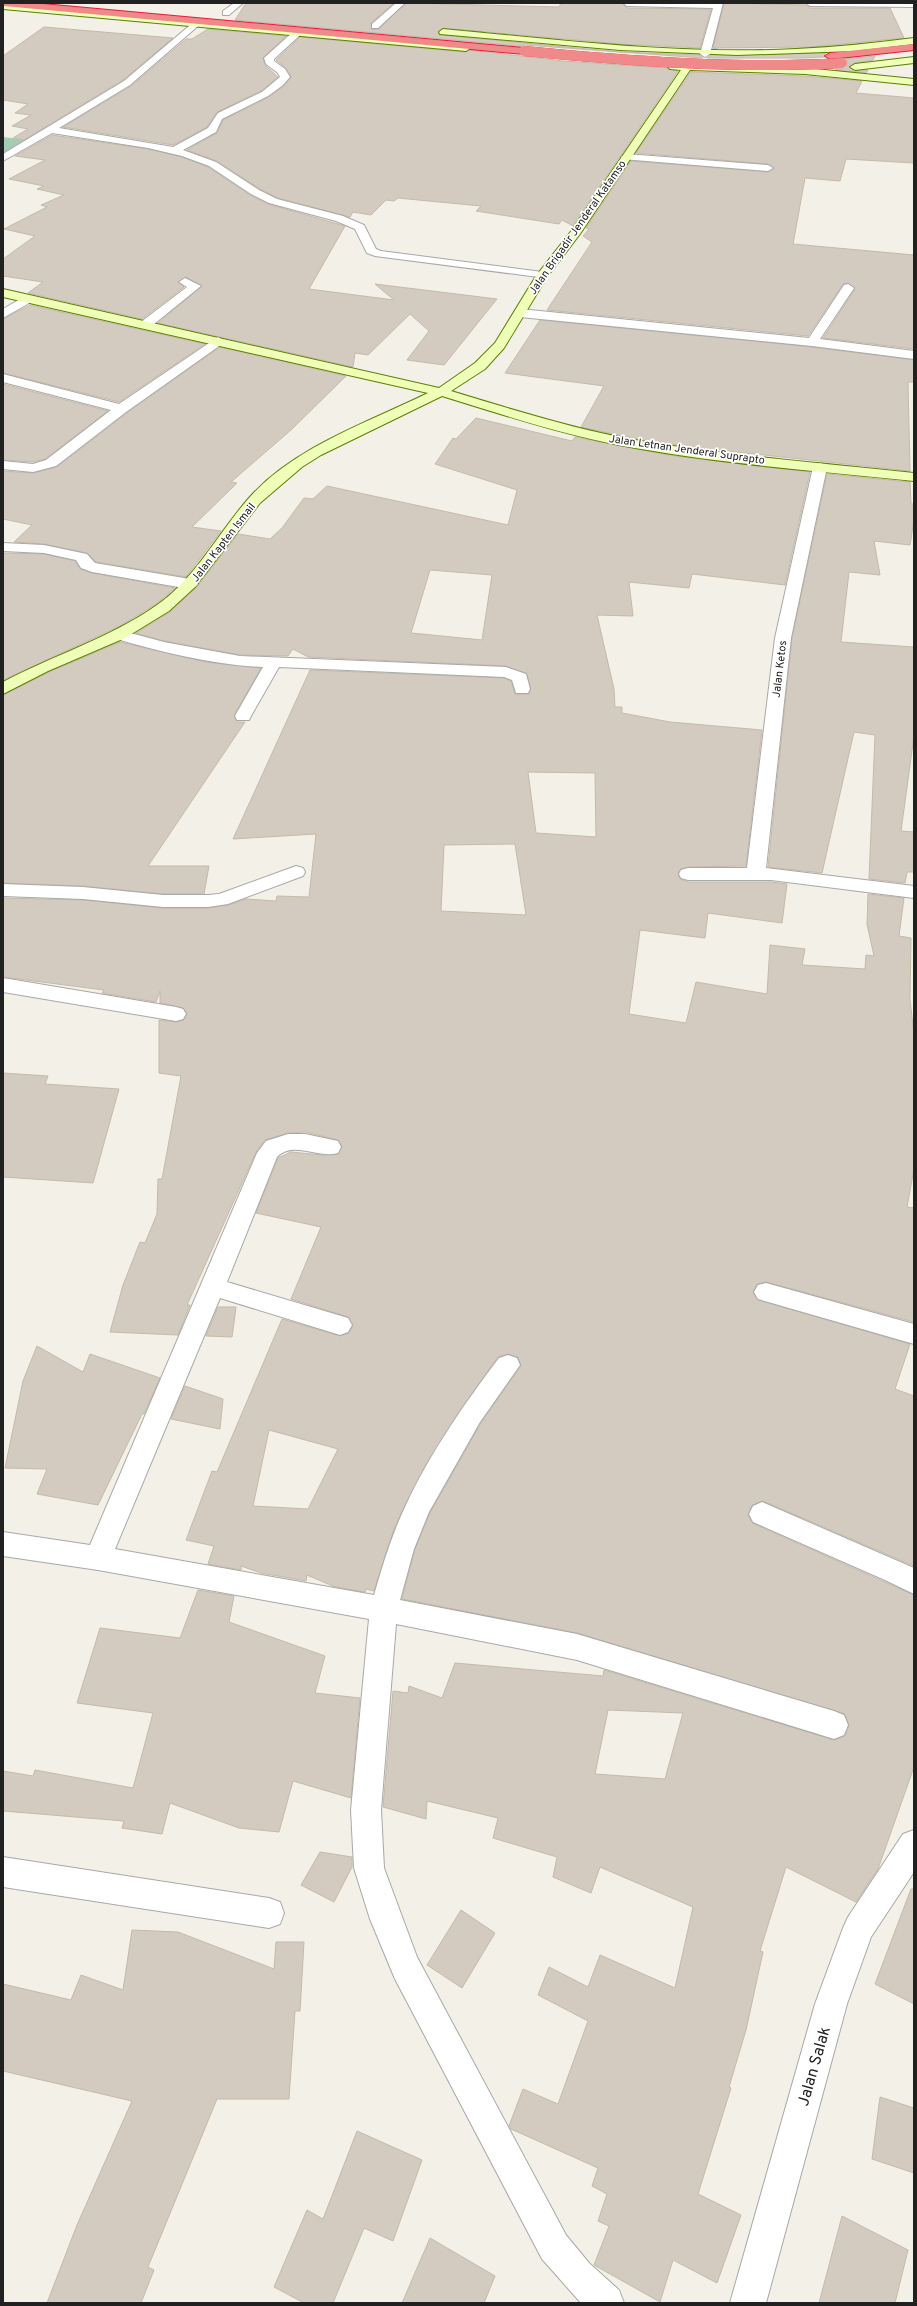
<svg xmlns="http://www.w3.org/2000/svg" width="917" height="2306" viewBox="0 0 917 2306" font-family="Overpass,sans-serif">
<rect width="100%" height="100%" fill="#f2f0e7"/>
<path fill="#a6cdb3" d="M3,137L28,140L3,158Z"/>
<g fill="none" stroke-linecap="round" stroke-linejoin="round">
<path stroke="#a4c9e3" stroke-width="5" d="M715,52L718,14L722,3"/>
</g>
<path fill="#d3cbbf" stroke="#c5baa8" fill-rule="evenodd" d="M246,3H394L371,23L372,30L379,29L406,3L559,7L561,3H622L627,8L711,9L700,48L620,44L443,28L438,32L440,35L620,52L699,55L703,58L525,45L520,46L235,20Z
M724,3L806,5L810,8H890L904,38L811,47L713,48Z
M44,27L173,38L123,80L24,140L13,138L28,129L12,126L31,115L15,113L28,104L3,100V56Z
M208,29L286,36L263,58L265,65L278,77L261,91L217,112L207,127L173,145L63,127L131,86L186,39H192Z
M300,37L466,52L470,50L563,61L667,68L678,71L573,226L562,220L559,224L476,211L481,206L398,198L394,201L386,200L371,215L353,212L350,217L278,198L260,189L217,161L187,150L217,133L223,120L269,97L284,86L291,76L286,68L276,60Z
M826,53L824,55V57L802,58H707L711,55Z
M875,56L873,60L855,63L849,66L855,71L868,70L866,73L835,70L846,68L848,63L846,59Z
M691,72L805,76L862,81L856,93L914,98V163L846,159L840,181L805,178L793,244L914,255V349L823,338L855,289L848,283L843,284L808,336L547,310L592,242L583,236L589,229L586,228L631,161L768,172L774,169L768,164L636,153Z
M52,135L148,149L182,157L208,167L250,195L268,204L345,226L309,289L394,300L375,284L497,299L444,365L407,360L429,331L410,314L368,355L355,353L353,367L158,323L202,286L186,277L178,282L184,287L142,319L28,293L43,282L3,276V259L35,236L4,229L47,207L41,205L64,195L37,189L44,186L9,179L45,160L15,156Z
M30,305L205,344L119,402L3,373V319Z
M540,320L812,347L914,360V382H908L910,471L709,449L641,440L581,427L604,386L505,373Z
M220,347L346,376L291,430L231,482L237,483L192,527L221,531L186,577L96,562L87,553L44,544L14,542L32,525L3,519V471L33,473L57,467L127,413Z
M3,384L108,411L45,459L33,462L3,460Z
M476,418L572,441L575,437L675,456L810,472L785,585L692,574L689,588L629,582L633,616L597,615L614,689L615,707H622V713L670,722L762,730L746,866L688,867L680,869L678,873L680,879L688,882H771L787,884L782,923L708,913L705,938L640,930L629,1014L686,1023L696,982L767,994L770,945L805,949L802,965L865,969L866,955L874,956L867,924L868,894L904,898L899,936L911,938L910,999L914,1035V1169L907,1207L914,1208V1322L766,1282L757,1284L753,1293L758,1300L910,1344L895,1389L914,1396V1566L763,1501L752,1505L748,1515L752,1523L914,1595V1767L878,1869L856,1902L786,1867L760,1951L763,1952L746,2030L729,2087L731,2088L698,2194L741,2215L717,2283L673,2260L660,2302L594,2265L609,2226L598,2221L607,2194L592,2186L598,2168L511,2129L509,2126L523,2089L558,2104L588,2021L538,1995L549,1967L588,1987L600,1955L675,1988L693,1907L600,1867L591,1893L553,1877L557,1857L493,1838L498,1818L427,1801L426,1819L383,1807L393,1691L408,1693L409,1686L442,1698L455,1663L603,1676L604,1670L834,1740L845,1736L849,1726L845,1714L577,1633L402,1599L415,1549L430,1513L481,1423L521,1366L518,1357L508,1354L498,1357L460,1410L425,1466L395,1526L374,1591L366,1589L365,1592L335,1587L307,1575L306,1581L261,1573L241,1566V1570L208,1564L214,1546L186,1540L212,1471L217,1472L282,1319L340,1336L349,1333L353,1326L348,1317L291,1299L321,1227L256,1213L278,1158L291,1152L322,1155L338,1154L342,1146L338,1140L305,1132L288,1133L265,1140L256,1152L187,1305H190L178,1335L110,1332L123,1285L140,1242L145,1243L157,1214L158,1179H162L181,1076L159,1073V1020L176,1022L184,1020L187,1013L183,1008L160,1003V991L156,1002L102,993L104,990L3,977V898L83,900L163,908H208L229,905L246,899L276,901L277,896L309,897L316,834L233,839L310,670L504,678L511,681L515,694H529L531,689L527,674L506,666L308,657L293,649L288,656L240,655L164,641L136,633L170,612L196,588L238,534L270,539L282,528L304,498L313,499L327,486L508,525L517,490L435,464L453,438L456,439ZM430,570L492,575L482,640L411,633ZM528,772L595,773L596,837L536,833ZM515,844L526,915L441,911L444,845ZM269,1430L338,1449L308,1509L253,1506ZM608,1710L683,1713L665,1779L595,1774Z
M827,474L910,482L911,504H914V520L910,545L874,541L880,575L849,572L841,642L914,647V736L901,831L914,832V872H907L905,883L869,879L875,735L854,732L822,873L768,867L792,638Z
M3,553L44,554L75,561L80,569L92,573L175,588L156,604L120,626L3,680Z
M120,642L206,662L261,668L234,715L237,722H245L148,866H209L204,894H163L83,886L3,883V695L49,672Z
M3,1073L48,1076L45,1084L119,1089L93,1183L3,1177Z
M218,1307H236L232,1337L206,1336Z
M37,1346L83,1372L90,1354L160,1378L144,1414H142L98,1505L37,1494L47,1469L5,1468L23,1381Z
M185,1386L223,1399L220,1429L171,1419Z
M198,1590L234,1596L229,1622L325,1656L315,1693L360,1698L351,1798L293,1781L279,1832L239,1828L170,1803L162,1834L122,1828L124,1821L3,1811V1771L33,1776L35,1770L133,1788L153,1713L77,1703L100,1628L180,1638Z
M320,1852L352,1857V1867L334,1902L301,1885Z
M911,1889H914V2004L875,1984Z
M461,1910L495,1933L462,1988L427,1965Z
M132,1930L178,1932L274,1969L276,1942H304L300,2011H295L289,2099H217L148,2267L154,2270L141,2303H47L77,2225L132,2101L3,2071V1984L71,2000L81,1975L123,1990Z
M880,2097L914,2108V2173L872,2159Z
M357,2131L422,2160L393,2241L364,2228L333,2303H304L274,2287L307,2210L323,2219Z
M842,2216L908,2250L895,2303H819Z
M430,2238L495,2276L484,2303H402Z"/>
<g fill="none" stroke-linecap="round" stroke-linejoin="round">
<g stroke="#a8a8a8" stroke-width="2">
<path id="street" d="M234,3H243L229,15H223V11Z
M396,3H405L378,28H372V24Z
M623,3H723L710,54L705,57L700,54L713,8L627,6Z
M806,3H914V7L810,6Z
M195,21L199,24L198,26L130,85L59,128L173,147L208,128L218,113L262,92L280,77L278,73L266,64L264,58L293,32H299V36L274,59V61L285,69L290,77L283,85L268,96L222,119L216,132L183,150L216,162L259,190L277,199L343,216L364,225L376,249L381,251L542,272L548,276L546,278L375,256L367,253L355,229L336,221L269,203L251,194L209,166L182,156L148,148L52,133L3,161V154L124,81Z
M626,154L768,165L773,168L768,171L622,159L621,157Z
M185,278L201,286L149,328H141L139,325L141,322L187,287L179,282Z
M848,284L854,288L820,339L914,351V359L812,346L520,317L514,313L520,309L809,338L844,285Z
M27,295L33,299L31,302L3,318V309Z
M218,337L224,341L222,344L126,412L56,466L33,472L3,469V461L33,464L46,460L111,410L3,382V374L119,404Z
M820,463L827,467L791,638L766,868L914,886V898L771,880H688L681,878L679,874L681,870L688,868H747L775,638L813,467Z
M3,543L44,545L82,553L87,554L95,563L190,579L195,581L198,584L195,587L190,589L92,572L81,568L76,560L44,553L3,551Z
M119,630L164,642L240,656L506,667L526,674L530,689L528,693H516L512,680L504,677L279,667L251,716L249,720H237L235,716L263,667C212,665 162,652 113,638L111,635L113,632Z
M296,866L303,868L305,872L303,876L228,904L208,907H163L83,899L3,896V884L83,887L163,895H208L219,894Z
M3,978L176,1007L183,1009L186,1014L183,1019L176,1021L3,992Z
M288,1134H305L338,1141L341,1147L338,1153C318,1159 294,1140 277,1157L227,1282L348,1318L352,1325L348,1332L340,1335L220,1298L115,1549L374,1595C383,1564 392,1534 406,1505C430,1453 465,1403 499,1358L508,1355L517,1358L520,1365L480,1422L429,1512L414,1549L400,1600L577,1634L834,1711L844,1715L848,1725L844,1735L834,1739L577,1660L396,1624L381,1810L384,1868L417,1957L566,2235L589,2263L619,2290L624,2303H581L542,2259L395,1979L370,1919L354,1868L351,1810L369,1619L98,1570L3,1556V1532L90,1545L257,1153L266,1141Z
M766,1283L914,1324V1344L758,1299L754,1292L758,1285Z
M762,1502L914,1568V1594L885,1580L753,1522L749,1514L753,1506Z
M914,1830V1872L871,1937L847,2004L766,2303H730L815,2004L843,1928L848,1917L903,1834Z
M3,1857L269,1898L280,1902L284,1913L280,1924L269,1928L3,1887Z"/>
</g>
<g stroke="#5b8000" stroke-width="2">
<path id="secondary" d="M3,3L466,45L471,48L466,51L3,9Z
M443,29C560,40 679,55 796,49C836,47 875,43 914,38V44L854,51L737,55L620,50L440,34L439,32Z
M914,57V63L855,70L850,67L855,64Z
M673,64L805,68L914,79V85L805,74L690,70L580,234L547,277L504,348L485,369L451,391C514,410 577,430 641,441C731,456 823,463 914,473V481C823,471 731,465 641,449C573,438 507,416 442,396L321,455L302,467L260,503L195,587L169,611L125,638L48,671L3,694V682C54,655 110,638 157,605C196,578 218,533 249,498C294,447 369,422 428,393L3,297V289L439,388L475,363L495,343L536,276L572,230L681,70L670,69L668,67Z"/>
</g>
<g stroke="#eb193b" stroke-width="2">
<path id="highway" d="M3,3H32L524,48L529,51L524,54L4,6Z
M914,44V50L830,59L825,56L830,53Z"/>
</g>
<use href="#street" fill="#fff" fill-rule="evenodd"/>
<use href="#secondary" fill="#efffb8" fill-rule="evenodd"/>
<use href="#highway" fill="#ef898a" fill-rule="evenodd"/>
<g stroke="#eb193b" stroke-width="10" stroke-linecap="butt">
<path id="highway-bridge" d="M524,51C630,61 735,69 842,63"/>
</g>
<use href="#highway-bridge" stroke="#ef898a" stroke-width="10"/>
</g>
<g text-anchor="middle" stroke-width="3.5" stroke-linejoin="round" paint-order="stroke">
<g font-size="11" fill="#212121" stroke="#fff">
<text transform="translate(577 227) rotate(-55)" y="4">Jalan Brigadir Jenderal Katamso</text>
<text transform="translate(687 449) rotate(8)" y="4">Jalan Letnan Jenderal Suprapto</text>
<text transform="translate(223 542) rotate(-52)" y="4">Jalan Kapten Ismail</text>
<text transform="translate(779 669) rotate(-83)" y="4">Jalan Ketos</text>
</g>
<g font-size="16" fill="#212121" stroke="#fff">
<text transform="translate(813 2066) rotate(-74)" y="6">Jalan Salak</text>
</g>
</g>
<rect width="917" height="2306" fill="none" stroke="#212121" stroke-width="8"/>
</svg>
